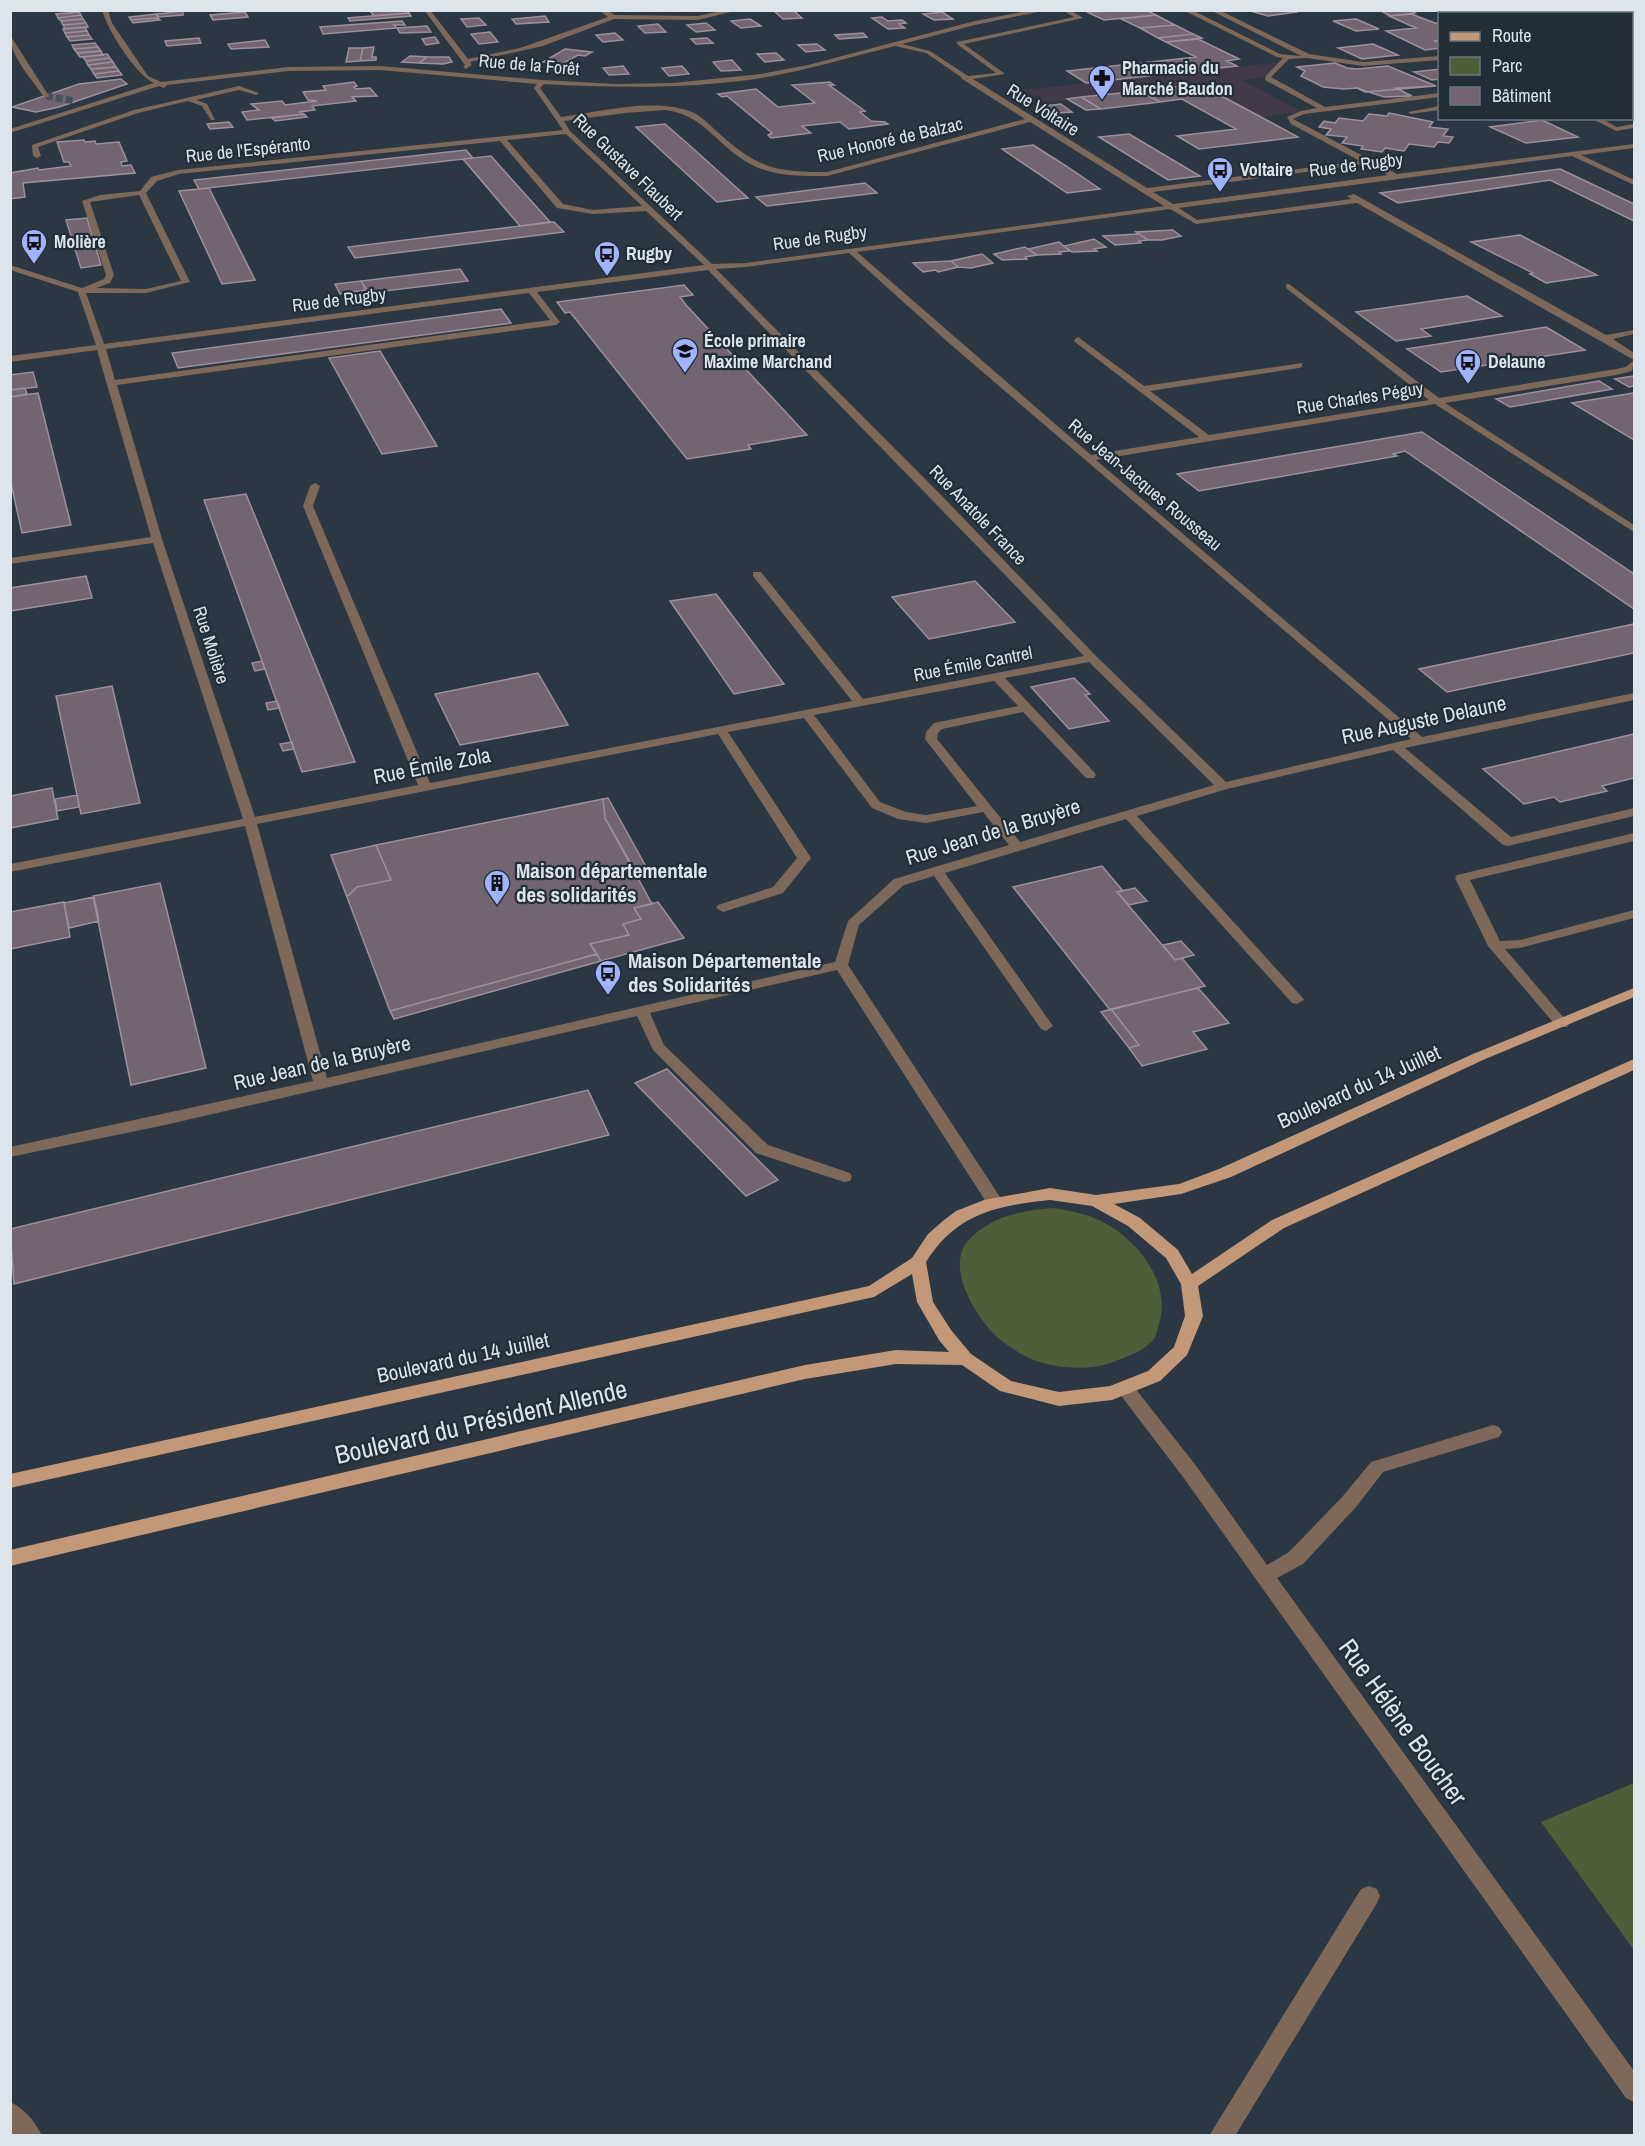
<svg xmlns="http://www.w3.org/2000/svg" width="1645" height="2146" viewBox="0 0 1645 2146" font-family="'Archivo Narrow',sans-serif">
<rect width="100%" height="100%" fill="#2b3742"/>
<path fill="#41394a" d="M1283,62L1268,77L1242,80L1303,112L1261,117L1199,84L1045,103L1023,90Z"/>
<path fill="#4e5e39" d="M1053,1208C1072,1211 1088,1214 1105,1223C1141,1243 1173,1286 1158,1327C1157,1331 1156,1337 1153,1340C1145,1350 1129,1356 1118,1360C1090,1373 1048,1369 1021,1354C1013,1349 1002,1342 995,1335C976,1316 946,1269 967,1242C988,1217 1023,1210 1053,1208Z
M1634,1783V1950L1541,1822Z"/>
<path fill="#726571" stroke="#9d8f9c" stroke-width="1.5" d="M407,10L409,13L374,16L370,11Z
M793,10L802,18L783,19L774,11Z
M1146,10L1156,15L1104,20L1087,12Z
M1247,10H1292L1296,12L1268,16Z
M1364,10H1410L1415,13L1391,16L1381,11Z
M183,11V15L158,17L156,14Z
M79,12L81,15L58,18L56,14Z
M245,12L248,17L213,20L210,15Z
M942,12L953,19L934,20L923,14Z
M409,13L411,16L350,21L348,18Z
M156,14L158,18L131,20L129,17Z
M1411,14L1435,23H1440V40L1435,41L1440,43V48L1425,50L1386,31L1416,28L1389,16Z
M81,15L83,19L61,21L58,18Z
M1156,15L1175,25L1140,28L1121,19Z
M545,16L549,22L516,24L512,19Z
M882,17L888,21L902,20L906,23L899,24L905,28L888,29L872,18Z
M158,18L160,20L133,23L131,20Z
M479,18L486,25L467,27L461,19Z
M83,19L86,23L63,25L61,21Z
M750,19L761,26L741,28L731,21Z
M1356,19L1379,29L1356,31L1333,21Z
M402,21L405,25H394L397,28L323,34L320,27Z
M86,23L88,27L65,29L63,25Z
M706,23L715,30L696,32L687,25Z
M658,24L666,32L645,33L638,26Z
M1175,25L1193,34L1158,38L1140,28Z
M427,26L431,32L400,33L397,28Z
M85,27L87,31L65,33L63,29Z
M87,31L89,35L67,37L65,33Z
M490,32L498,42L479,44L471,34Z
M615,33L623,40L603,42L596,35Z
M863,33L867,37L839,39L835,35Z
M1193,34L1202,38L1166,42L1158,38Z
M89,35L92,39L70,41L67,37Z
M435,37L439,43L426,45L422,39Z
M199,38L201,43L167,46L165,41Z
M707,38L713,43L696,44L691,39Z
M1198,39L1239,59L1227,61L1237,66L1086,83L1067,71L1196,57L1166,42Z
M265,40L269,47L231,49L228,44Z
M95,43L98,47L74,49L72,45Z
M817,44L825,50L806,52L798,45Z
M1373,44L1398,55L1362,59L1338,48Z
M98,47L101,51L77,53L74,49Z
M374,47L372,57H376V60L360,61L363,48Z
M349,48H363L360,61L346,62Z
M565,49L592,52L585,56L578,55L562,64L543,62Z
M101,51L103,55L80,57L77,53Z
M776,53L784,60L765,62L757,54Z
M107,54L110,58L86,61L83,57Z
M410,56L427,57L419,63L402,62Z
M427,57H449L452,62L443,64L419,63Z
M110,58L113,62L88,65L86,61Z
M732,60L741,70L721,71L713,62Z
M113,62L116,67L91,69L88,65Z
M1335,63L1347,68L1357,69L1388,66L1436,86L1396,88L1412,96L1384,97L1357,88L1344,89L1323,87L1301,76L1305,71L1297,67Z
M1335,63L1347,68L1357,69L1388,66L1436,86L1365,92L1357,88L1344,89L1323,87L1301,76L1305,71L1297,67Z
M623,66L629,74L609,75L603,68Z
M682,66L689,74L669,76L662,68Z
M116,67L119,71L94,74L91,69Z
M1440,69V79L1432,80L1414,72Z
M119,71L122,75L97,78L94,74Z
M121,79L127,84L59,107L36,112L12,107L79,84Z
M354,82L357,86L354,87L356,89L370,88L377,96L352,97L356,101L312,106L315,110L299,112L304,114L247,120L242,112L259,110L251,104L282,101L285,105L317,101L308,100L303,92L326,90L323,86Z
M830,82L834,85H829L865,111L860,112L871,121L885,122L888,124L849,129L840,122L802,126L811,133L771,138L768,135L772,133L727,96L722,97L718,94L756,89L778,107L815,103L792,85Z
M1199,84L1261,117L1298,137L1199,149L1177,136L1236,129L1182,99L1160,102L1140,91Z
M1140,91L1160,102L1101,109L1081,97Z
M1081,97L1101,109L1086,110L1067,99Z
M1061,104L1072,112L1055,113L1044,106Z
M1389,113L1433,122L1429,127L1448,129L1443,136L1453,137L1449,143L1438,142L1434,147L1409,144L1404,151L1385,148L1382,152L1361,149L1363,146L1342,143L1347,137L1326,135L1331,129L1319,127L1324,121L1335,123L1339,118L1363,121L1369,114L1387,116Z
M304,114L307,117L275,121L272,118Z
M1542,120L1578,137L1526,143L1490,127Z
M229,122L233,127L210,129L207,124Z
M665,124L688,144L748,198L717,202L636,127Z
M1129,134L1200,176L1168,180L1099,137Z
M84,140L85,142L95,141L96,144L119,142L127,161L121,162L122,166L131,165L135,173L23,183L25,197L10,199V173L38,168L39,170L71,166L69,162H64L57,142Z
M84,140L85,142L95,141L96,144L119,142L127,161L121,162L122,166L131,165L135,173L23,183L25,197L10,199V173L38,168L39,170L71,166L69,162H64L57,142Z
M1033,145L1066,166L1100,189L1067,193L1002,149Z
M466,150L473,158L199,189L194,180Z
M491,156L550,222L520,226L463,159Z
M1560,169L1634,204V221L1550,180L1398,203L1380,193Z
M865,183L877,193L767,206L756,197Z
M209,188L255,280L222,284L179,191Z
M87,218L101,265L81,268L66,220Z
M554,222L564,232L355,258L348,247Z
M1173,230L1181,236L1162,240H1148L1136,232Z
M1139,234L1148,240L1139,241L1141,243L1115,245L1103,236Z
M1520,235L1597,275L1546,283L1530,274L1533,273L1471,242Z
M1094,239L1106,247L1094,249L1097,251L1072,252L1064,246Z
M1059,242L1070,251L1059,252L1061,254L1037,255L1028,249Z
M1025,247L1037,255L1025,257L1027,259L1002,260L994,254Z
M982,254L993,263L971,268L958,267L951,261Z
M951,261L958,267L938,272L936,270L923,272L913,263Z
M460,269L468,281L368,293L361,281Z
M361,281L366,290L340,294L335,284Z
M684,285L693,295L680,297L686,305L807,435L748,445L751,449L687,459L570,312L565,313L557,302Z
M1467,296L1502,316L1421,329L1431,336L1396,341L1356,312Z
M501,309L511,323L178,368L172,353Z
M1546,327L1585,350L1441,372L1407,349Z
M380,351L437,446L382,454L329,358Z
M33,372L37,387L10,390V375Z
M1634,376V386L1629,387L1615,379Z
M1599,381L1612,389L1510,407L1496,399Z
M25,388L27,394L10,397V390Z
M38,393L71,525L22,533L10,479V397Z
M1634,393V440L1572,403Z
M1422,432L1634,574V609L1405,451L1393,454L1397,456L1199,491L1177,474Z
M246,494L290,603L355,762L302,772L204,500Z
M86,576L92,598L10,611V588Z
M975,581L1015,622L929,639L892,597Z
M716,594L784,684L734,694L670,601Z
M1634,624V653L1447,692L1419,669Z
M262,661L265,669L255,671L252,663Z
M538,673L568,725L460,745L435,694Z
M1074,678L1090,694L1085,695L1109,721L1069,729L1031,687Z
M112,686L140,803L81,814L56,696Z
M277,701L280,708L268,710L266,703Z
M1634,734V778L1602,786L1607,791L1560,802L1554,797L1524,804L1483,769Z
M292,742L294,749L283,751L280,744Z
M52,788L58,819L10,828V796Z
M77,795L79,807L57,811L55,799Z
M608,798L649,872L637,874L605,818L603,799Z
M603,799L605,818L652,904L634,908L641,919L623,924L629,935L590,944L597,954L390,1011L347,897L357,887L391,880L376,845Z
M376,845L391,880L357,887L347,897L331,855Z
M1102,866L1123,891L1117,892L1175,960L1182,958L1205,986L1110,1010L1013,887Z
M160,883L206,1068L131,1085L93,896Z
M1135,888L1147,901L1129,905L1117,892Z
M94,897L99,921L69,928L64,903Z
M64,902L70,937L10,949V912Z
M658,902L684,938L601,961L590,944L629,935L623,924L641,919L634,908Z
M1181,941L1194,955L1175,960L1163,945Z
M597,954L601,961L394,1019L390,1011Z
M1198,988L1229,1023L1193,1032L1207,1049L1142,1066L1129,1048L1139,1045L1111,1009Z
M1111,1009L1139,1045L1129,1048L1101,1012Z
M667,1069L778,1180L746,1196L635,1083Z
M588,1090L609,1135L14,1284L10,1229Z"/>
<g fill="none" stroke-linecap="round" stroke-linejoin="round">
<path stroke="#46515b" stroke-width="7" stroke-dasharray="7 3" stroke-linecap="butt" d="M46,96L75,101"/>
<path fill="#7d6859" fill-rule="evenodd" d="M102,10H108L112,23L148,76L161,82L289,67L380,66L542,80L616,84L673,83L761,74L808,65L975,21L1032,10H1047L975,25L902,44L930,51L968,76L996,73L957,44V42L1074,17L1062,10H1070L1083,18L964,44L1005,74L973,79L1147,188L1360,161L1291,124L1287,117L1301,111L1317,108L1265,80L1266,76L1283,58L1277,57L1183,10H1192L1280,54L1301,56L1210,10H1219L1309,54L1363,62L1440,56V60L1363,66L1307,58L1289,59L1271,77L1325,107L1440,93V97L1304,114L1293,119L1397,174L1634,144V148L1581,155L1634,180V185L1572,156L1179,208L1197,220L1351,199L1347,196L1354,194L1606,335L1634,330V334L1613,339L1634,353V360L1357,203L1196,224L1170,209L857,252L1091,455L1199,437L1075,342L1074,340L1078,337L1144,386L1302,363V367L1299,368L1150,391L1209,435L1429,400L1286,288V284H1289L1439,398L1616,369L1626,367L1634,360L1632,371L1616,375L1445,403L1634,525V532L1435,404L1096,460L1422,737L1634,693V700L1405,748L1511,837L1634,808V816L1508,846L1503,845L1393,750L1227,789L1137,816L1302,997L1304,1000L1297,1004L1292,1003L1126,819L945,873L1053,1026L1046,1031L1041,1029L934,876L904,885L859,925L848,965L1000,1197L1002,1201L1000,1205H988L837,970L650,1013L664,1045L768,1145L850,1173L852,1177L850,1181L844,1182L756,1153L653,1050L637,1016L165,1125L10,1157V1147L313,1081L245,826L10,872V864L243,819L153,543L10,564V558L151,537L97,350L10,362V356L96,345L78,292L10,270V265L82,288L104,279L106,275L82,201L100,195L140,191L151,177L178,170L563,130L534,88L537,84L380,70L289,71L167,85L164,88L159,86L10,133V129L154,83C135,74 108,31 102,10ZM895,46L926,53L961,77L962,79L1025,119L827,172C778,172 759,169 722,136C711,127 702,115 689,111C653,98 598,112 561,117L540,88L544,84C617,88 690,89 762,78C807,70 851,57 895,46ZM664,110C703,114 714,142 745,161C770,177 799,176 827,176L1030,122L1164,206L746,263L712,264L570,131L564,121L626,113ZM566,134L642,206L593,210L563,204L507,140ZM500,141L557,208L593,214L646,211L704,265L104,344L86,293H146L190,282L146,193L157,181L179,174ZM1367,164L1388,175L1173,204L1153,192ZM139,195L181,281L146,289L96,288L110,283L114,275L90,202ZM849,253L950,344L1411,739L1226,782L1096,656L944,498L716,269L746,267ZM708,270L1084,656L863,699L761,572H753V576L852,701L430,783L313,506L320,486L315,483L310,486L303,506L418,785L255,817L162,539L117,385L556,325L560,322L537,292ZM529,293L550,320L115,380L106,349ZM1089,662L1214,785L1020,842L937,739L938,733L942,729L1023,712L1086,778H1094L1096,775L1094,772L1005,678ZM994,681L1018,706L934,723L926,732L925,739L977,806L926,815L906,812L880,802L814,715ZM804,718L872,808L898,819L926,823L983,812L1009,845L894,879L848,921L835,962L327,1078L257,824L718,734L797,858L773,887L718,905L716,908L723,912L783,893L811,858L728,732Z
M424,10H430L468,59L520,48L608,17L599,10H607L614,15L698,16L725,10H739L698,20L614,19L543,46L470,62L472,65L466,69L463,67L465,65Z
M10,35L49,96L48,97H44C32,80 10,56 10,35Z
M1632,35H1634V39H1632Z
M1634,69V73L1632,74V70Z
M1632,83H1634V87H1632Z
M239,86L259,93L256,95L239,90L196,100L207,104L215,120H211L202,106L188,101L138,113L38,147L41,156L37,158L33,156L32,145L134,110Z
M1634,95V99L1632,100V96Z
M1440,106V110L1411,114L1408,112Z
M1591,118H1600L1617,127L1634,124V128L1616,131Z
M1634,833V841L1470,880L1500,941L1520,940L1634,910V918L1520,948L1505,949L1569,1024L1567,1027H1557L1488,946L1455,878L1457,875Z
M1125,1381L1131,1383L1197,1467L1267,1565L1289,1552L1343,1496L1371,1462L1493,1425L1499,1427L1502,1432L1499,1437L1383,1472L1357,1506L1303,1564L1277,1578L1634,2071V2102L1626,2098L1183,1477L1119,1393L1116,1388L1119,1383Z
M1369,1886L1377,1889L1380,1896L1377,1903L1235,2136H1209L1361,1889Z
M10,2102C24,2108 36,2122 42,2136H13L10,2132Z"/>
<path fill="#c39879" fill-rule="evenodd" d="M1634,988V997L1483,1060L1231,1177L1181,1194L1114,1204L1140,1218L1178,1250L1192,1274L1272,1220L1634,1059V1070L1284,1228L1198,1286L1203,1316L1187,1355L1160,1381L1112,1400L1059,1406L1000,1391L962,1365L896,1364L805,1379L10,1566V1550L805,1365L896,1350L949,1352L939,1340L917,1302L912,1274L874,1297L10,1488V1474L869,1286L912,1258L928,1234L944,1220L956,1211L984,1200L1050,1188L1096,1195L1179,1184L1219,1169L1473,1054ZM1050,1200L1092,1206L1128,1226L1166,1258L1181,1284L1185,1316L1174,1347L1148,1371L1110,1386L1059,1392L1011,1381L971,1354L951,1330L933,1302L926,1262C957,1213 996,1206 1050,1200Z"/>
</g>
<defs>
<g id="pharmacy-pin" transform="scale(1.35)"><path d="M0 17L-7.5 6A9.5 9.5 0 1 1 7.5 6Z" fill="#a0b3fd" stroke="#212d37"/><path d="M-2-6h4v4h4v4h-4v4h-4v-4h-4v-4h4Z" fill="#111"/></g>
<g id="bus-pin" transform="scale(1.35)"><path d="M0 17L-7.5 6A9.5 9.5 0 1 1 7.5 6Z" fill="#a0b3fd" stroke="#212d37"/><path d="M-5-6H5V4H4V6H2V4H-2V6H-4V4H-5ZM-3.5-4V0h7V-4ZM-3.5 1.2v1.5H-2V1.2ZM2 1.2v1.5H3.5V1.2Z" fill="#111"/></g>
<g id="school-pin" transform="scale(1.35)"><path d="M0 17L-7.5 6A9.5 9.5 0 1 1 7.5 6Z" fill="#a0b3fd" stroke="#212d37"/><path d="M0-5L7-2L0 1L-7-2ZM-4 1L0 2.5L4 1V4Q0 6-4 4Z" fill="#111"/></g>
<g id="building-pin" transform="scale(1.35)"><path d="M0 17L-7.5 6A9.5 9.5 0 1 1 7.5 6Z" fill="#a0b3fd" stroke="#212d37"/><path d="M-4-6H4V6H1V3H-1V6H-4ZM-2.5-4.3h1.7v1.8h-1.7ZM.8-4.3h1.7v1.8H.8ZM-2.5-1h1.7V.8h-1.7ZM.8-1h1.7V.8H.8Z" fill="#111"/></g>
</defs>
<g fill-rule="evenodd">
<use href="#pharmacy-pin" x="1102" y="78"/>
<use href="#bus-pin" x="1220" y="170"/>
<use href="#bus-pin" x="34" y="242"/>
<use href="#bus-pin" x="607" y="254"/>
<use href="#school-pin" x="685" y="351"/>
<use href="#bus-pin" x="1468" y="362"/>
<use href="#building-pin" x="497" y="883"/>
<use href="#bus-pin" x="608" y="973"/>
</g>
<g text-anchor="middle" stroke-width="4.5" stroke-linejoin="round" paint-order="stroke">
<g font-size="18" fill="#dde4eb" stroke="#212d37">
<text transform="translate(529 65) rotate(5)" y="6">Rue de la Forêt</text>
<text transform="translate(1043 110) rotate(32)" y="6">Rue Voltaire</text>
<text transform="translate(890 140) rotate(-13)" y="6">Rue Honoré de Balzac</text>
<text transform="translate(248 150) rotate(-6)" y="6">Rue de l'Espéranto</text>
<text transform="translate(1356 165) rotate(-7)" y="6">Rue de Rugby</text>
<text transform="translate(628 167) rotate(44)" y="6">Rue Gustave Flaubert</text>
<text transform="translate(820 238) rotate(-8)" y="6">Rue de Rugby</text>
<text transform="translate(339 300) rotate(-7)" y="6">Rue de Rugby</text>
<text transform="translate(1360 398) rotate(-9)" y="6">Rue Charles Péguy</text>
<text transform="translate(1145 485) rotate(40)" y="6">Rue Jean-Jacques Rousseau</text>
<text transform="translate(978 515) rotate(46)" y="6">Rue Anatole France</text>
<text transform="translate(211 645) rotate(72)" y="6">Rue Molière</text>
<text transform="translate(973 664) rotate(-11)" y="6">Rue Émile Cantrel</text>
</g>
<g font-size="18" font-weight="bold" fill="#dde4eb" stroke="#212d37" text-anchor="start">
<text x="1122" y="74">Pharmacie du<tspan x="1122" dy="21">Marché Baudon</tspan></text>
<text x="1240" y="176">Voltaire</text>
<text x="54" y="248">Molière</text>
<text x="626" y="260">Rugby</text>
<text x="704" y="347">École primaire<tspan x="704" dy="21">Maxime Marchand</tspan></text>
<text x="1488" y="368">Delaune</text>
</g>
<g font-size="21" fill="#dde4eb" stroke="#212d37">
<text transform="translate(1424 720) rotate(-12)" y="7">Rue Auguste Delaune</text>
<text transform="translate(432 766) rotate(-11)" y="7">Rue Émile Zola</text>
<text transform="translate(993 832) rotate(-17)" y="7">Rue Jean de la Bruyère</text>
<text transform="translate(322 1063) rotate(-13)" y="7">Rue Jean de la Bruyère</text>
<text transform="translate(1359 1087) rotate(-24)" y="7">Boulevard du 14 Juillet</text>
<text transform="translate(463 1358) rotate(-12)" y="7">Boulevard du 14 Juillet</text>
</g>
<g font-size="21" font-weight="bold" fill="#dde4eb" stroke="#212d37" text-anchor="start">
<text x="516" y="878">Maison départementale<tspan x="516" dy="24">des solidarités</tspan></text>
<text x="628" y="968">Maison Départementale<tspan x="628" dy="24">des Solidarités</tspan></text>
</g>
<g font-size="26" fill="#dde4eb" stroke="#212d37">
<text transform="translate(481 1422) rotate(-13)" y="9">Boulevard du Président Allende</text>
<text transform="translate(1403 1722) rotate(54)" y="9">Rue Hélène Boucher</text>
</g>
</g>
<rect width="1645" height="2146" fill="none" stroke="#dde4eb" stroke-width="24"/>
<rect x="1438" y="12" width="195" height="108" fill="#212d37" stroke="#6c767f" stroke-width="1.5"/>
<rect x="1450" y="32" width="30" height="9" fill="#c39879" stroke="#6c767f" stroke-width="1.5"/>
<text x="1492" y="42" font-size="18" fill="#dde4eb">Route</text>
<rect x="1450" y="57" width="30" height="18" fill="#4e5e39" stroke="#6c767f" stroke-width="1.5"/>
<text x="1492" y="72" font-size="18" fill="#dde4eb">Parc</text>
<rect x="1450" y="87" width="30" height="18" fill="#726571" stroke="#6c767f" stroke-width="1.5"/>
<text x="1492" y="102" font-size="18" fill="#dde4eb">Bâtiment</text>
</svg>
